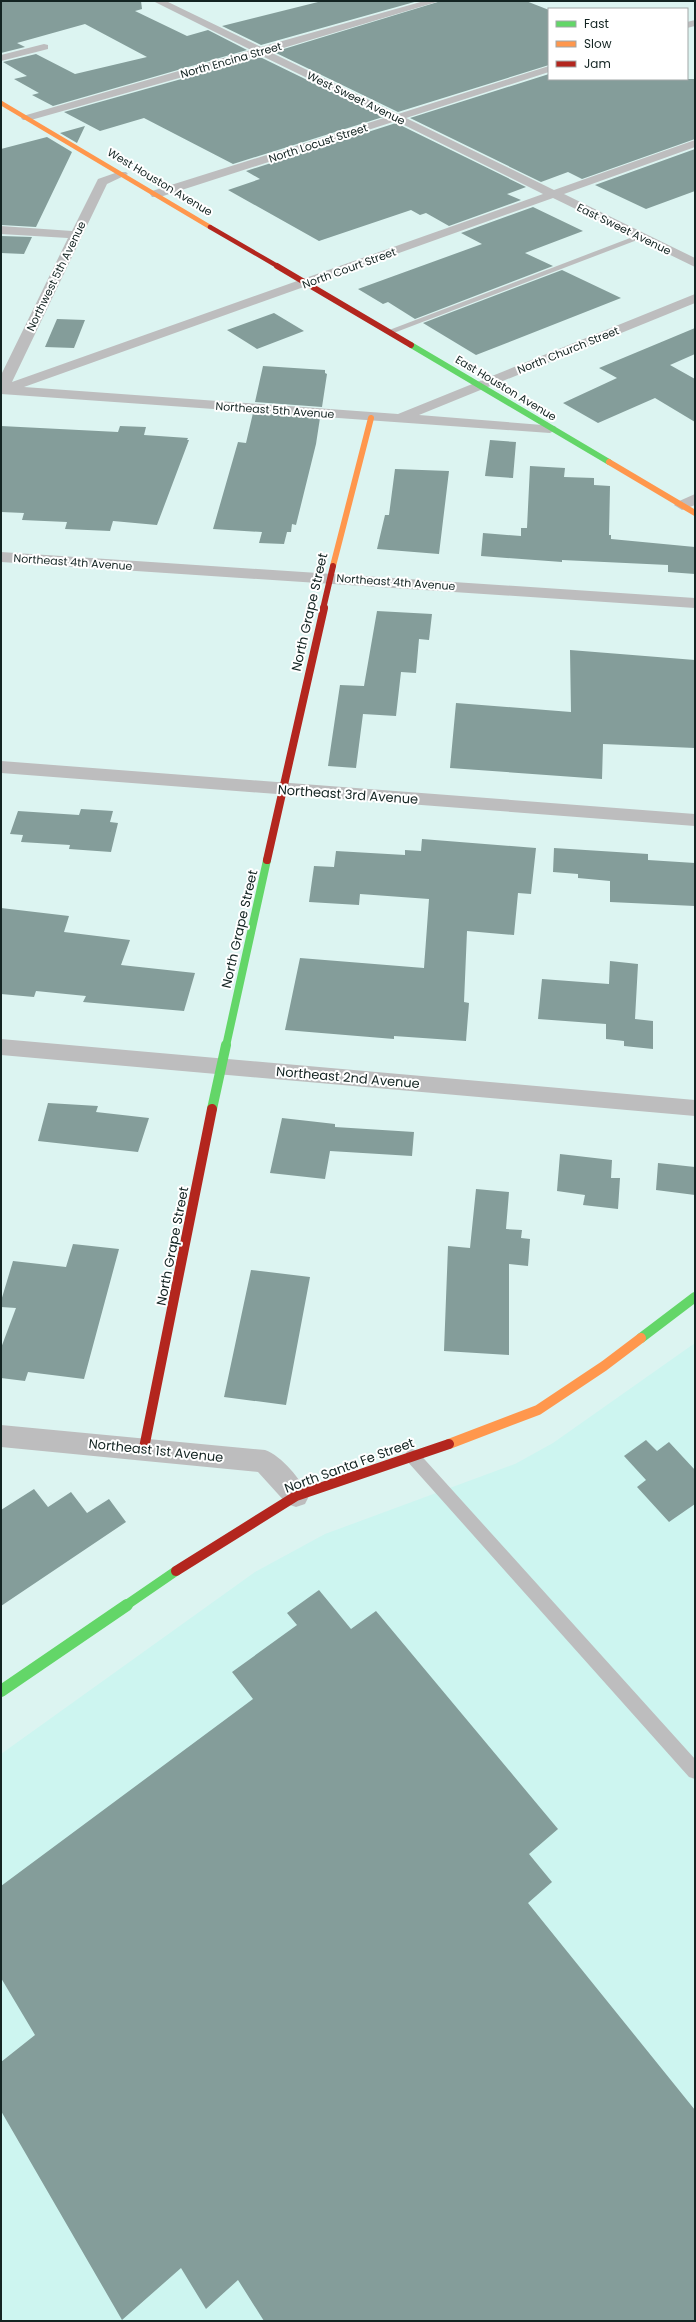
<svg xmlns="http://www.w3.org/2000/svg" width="696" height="2322" viewBox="0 0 696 2322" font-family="Poppins,sans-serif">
<rect width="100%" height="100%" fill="#dcf4f1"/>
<path fill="#cdf5f0" d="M695,1343V2321H1V1754L255,1572L325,1534L515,1464L553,1443Z"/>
<path fill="#849d9a" d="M1,1H141L142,9L135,11L187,36L208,30L247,50L53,106L32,95L39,93L14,79L27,76L3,62L36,54L75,74L147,57L85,24L17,43L25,47L1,53Z
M322,1H418L261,45L222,26Z
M441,1H526L549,10V65L398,112L274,52Z
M260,57L383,117L233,164L144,118L100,131L64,112Z
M549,74V79H695V139L582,179L568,172L541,182L410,118Z
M396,123L526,187L507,194L521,200L449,226L426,213L420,215L411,210L319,241L228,190L260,179L246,171Z
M85,126L77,143L60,133Z
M47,137L72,152L36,227L1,225V149Z
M695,149V191L646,209L595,185Z
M533,207L583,231L525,253L553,266L415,319L388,302L383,304L358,289L482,244L461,233Z
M1,236L32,237L24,254L1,253Z
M562,270L621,298L476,355L423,323Z
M274,313L304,331L257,349L227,330Z
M57,319L85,320L74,348L45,347Z
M695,328V354L670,365L695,379V422L655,398L598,423L563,403L617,378L599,368Z
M263,366L325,370V373L327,374L322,407L255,402Z
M253,413L320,418L316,444L296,525L292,524L291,532H287L284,544L259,543L262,532L213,529L238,442L246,443Z
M1,426L118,432L120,426L146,427L144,435L188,438L187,440H189L157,525L113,521L110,531L65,529L67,522L22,520L24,513L1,512Z
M490,440L516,442L513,478L485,476Z
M530,466L565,468L564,477L594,478V485L610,486L609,535H611V539L695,547V574L668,572V565L562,560V562L481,556L483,533L521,536V528H527Z
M395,469L449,471L439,554L377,549L385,515H389Z
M377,611L432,614L429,640L419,639L416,673L401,672L396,716L363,714L356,768L328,766L340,685L364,686Z
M570,650L695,660V748L603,744L602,779L450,768L456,703L571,712Z
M81,809L113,811L110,822L118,823L111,852L69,849L70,845L21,842L23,835L10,834L18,811L79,815Z
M422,839L536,848L531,894L518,893L514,935L467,931L464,1002L469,1003L466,1041L394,1036V1039L285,1030L300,958L424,968L429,899L360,894L359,905L309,902L314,866L334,867L336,851L405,855V850L421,851Z
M554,848L648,854V860L695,863V906L610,902V881L578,878V874L553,872Z
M1,908L69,916L64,932L130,940L121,965L195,973L184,1011L83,1002L86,996L36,991L34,997L1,994Z
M610,961L638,964L635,1019L653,1021V1049L624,1046V1041L606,1039V1024L538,1019L542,979L609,984Z
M48,1103L98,1106L96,1112L149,1118L138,1152L38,1141Z
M282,1118L335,1124V1127L414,1132L412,1156L330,1151L325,1179L270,1173Z
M560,1154L612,1160L611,1178H620L618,1209L583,1205L585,1195L557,1191Z
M658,1163L695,1167V1195L656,1190Z
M476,1189L509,1192L506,1229L522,1230L521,1238L530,1239L528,1266L509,1264V1355L444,1351L448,1246L470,1248Z
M73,1244L119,1249L84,1379L28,1372L25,1381L1,1378V1348L16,1308L1,1307V1301L13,1261L66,1267Z
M251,1270L310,1277L286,1405L224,1397Z
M646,1440L657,1451L669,1442L695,1470V1504L669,1522L637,1487L646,1480L624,1456Z
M34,1489L48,1507L71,1492L87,1513L109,1499L126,1522L1,1606V1510Z
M319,1590L351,1629L376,1611L558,1829L529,1854L552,1882L528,1903L695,2110V2321H264L238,2280L206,2309L181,2268L122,2320L1,2111V2062L35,2035L1,1978V1886L253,1699L232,1672L297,1625L287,1613Z"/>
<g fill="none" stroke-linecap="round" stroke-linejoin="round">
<path fill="#bdbdbe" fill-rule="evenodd" d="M638,235L645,237L391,334L384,332Z
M412,1449L417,1451L695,1759V1779L689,1777L407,1461L405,1456L407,1451Z"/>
<path fill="#bdbdbe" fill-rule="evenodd" d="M153,1H166L261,47L424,1H440L270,52L398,114L549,66V72L406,118L554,190L695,140V147L564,194L695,258V267L553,198L24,387L398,414L695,294V303L419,415L555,426L557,429L550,433L1,394V375L68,238L1,234V226L72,231L98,179L118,172H126L128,174L107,184L12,382L543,194L396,121L160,197H152L150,194L152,191L387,117L260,55L31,120H23L21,118L23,116L251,50Z
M695,20V26L687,28V22Z
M44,44L48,45V49L1,61V55Z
M695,494V505L682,510L674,505L677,502Z
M1,552L695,598V608L1,562Z
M1,761L695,814V826L1,773Z
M1,1039L695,1100V1116L1,1055Z
M1,1425L265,1450C282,1456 301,1480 309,1496L305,1504L296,1507L287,1504L258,1472L1,1447Z"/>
<path stroke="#63d668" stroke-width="6" d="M411,345L609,462"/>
<path stroke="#63d668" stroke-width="8" d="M226,1046L267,860"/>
<path stroke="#63d668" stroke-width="10" d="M212,1109L226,1045
M641,1338L695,1297
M125,1606L176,1571"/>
<path stroke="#63d668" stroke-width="12" d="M1,1691L127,1605"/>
<path stroke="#ff974d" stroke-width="4.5" d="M1,103L210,227"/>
<path stroke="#ff974d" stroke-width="6" d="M609,462L695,513
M333,566L371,418"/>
<path stroke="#ff974d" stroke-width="10" d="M449,1444L538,1410L604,1366L641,1338"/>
<path stroke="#b3261e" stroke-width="4.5" d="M210,227L279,267"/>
<path stroke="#b3261e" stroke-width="6" d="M277,266L411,345
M323,609L333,566"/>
<path stroke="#b3261e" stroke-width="8" d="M267,860L324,608"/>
<path stroke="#b3261e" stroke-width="10" d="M144,1448L212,1109
M176,1571L296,1496L449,1444"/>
</g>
<g text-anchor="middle" stroke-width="4" stroke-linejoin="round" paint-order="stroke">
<g font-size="11" fill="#132422" stroke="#fff">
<text transform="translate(231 60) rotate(-16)" y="4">North Encina Street</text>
<text transform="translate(356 98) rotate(26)" y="4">West Sweet Avenue</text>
<text transform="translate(318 143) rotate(-18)" y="4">North Locust Street</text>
<text transform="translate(160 182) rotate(31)" y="4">West Houston Avenue</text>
<text transform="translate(624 229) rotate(26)" y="4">East Sweet Avenue</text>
<text transform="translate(349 268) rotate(-20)" y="4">North Court Street</text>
<text transform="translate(56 276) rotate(-64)" y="4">Northwest 5th Avenue</text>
<text transform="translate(568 350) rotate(-22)" y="4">North Church Street</text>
<text transform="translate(506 388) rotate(31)" y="4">East Houston Avenue</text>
<text transform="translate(275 410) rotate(4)" y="4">Northeast 5th Avenue</text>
<text transform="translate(73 562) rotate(4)" y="4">Northeast 4th Avenue</text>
<text transform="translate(396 582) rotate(4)" y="4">Northeast 4th Avenue</text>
</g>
<g font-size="13" fill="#132422" stroke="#fff">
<text transform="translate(309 612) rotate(-77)" y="5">North Grape Street</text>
<text transform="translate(348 794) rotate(4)" y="5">Northeast 3rd Avenue</text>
<text transform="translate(239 929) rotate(-77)" y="5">North Grape Street</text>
<text transform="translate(348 1077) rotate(5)" y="5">Northeast 2nd Avenue</text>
<text transform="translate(172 1246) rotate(-79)" y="5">North Grape Street</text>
<text transform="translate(156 1450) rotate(6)" y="5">Northeast 1st Avenue</text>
<text transform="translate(349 1465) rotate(-20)" y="5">North Santa Fe Street</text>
</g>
</g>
<rect width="696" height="2322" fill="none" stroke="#132422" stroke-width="4"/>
<rect x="548" y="8" width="140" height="72" fill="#ffffff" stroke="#a1a7a7"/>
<rect x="556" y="21" width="20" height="6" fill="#63d668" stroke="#a1a7a7"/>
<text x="584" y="28" font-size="12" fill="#132422">Fast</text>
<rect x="556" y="41" width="20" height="6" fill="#ff974d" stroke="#a1a7a7"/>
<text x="584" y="48" font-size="12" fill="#132422">Slow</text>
<rect x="556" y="61" width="20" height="6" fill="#b3261e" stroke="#a1a7a7"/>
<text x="584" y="68" font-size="12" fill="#132422">Jam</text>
</svg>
